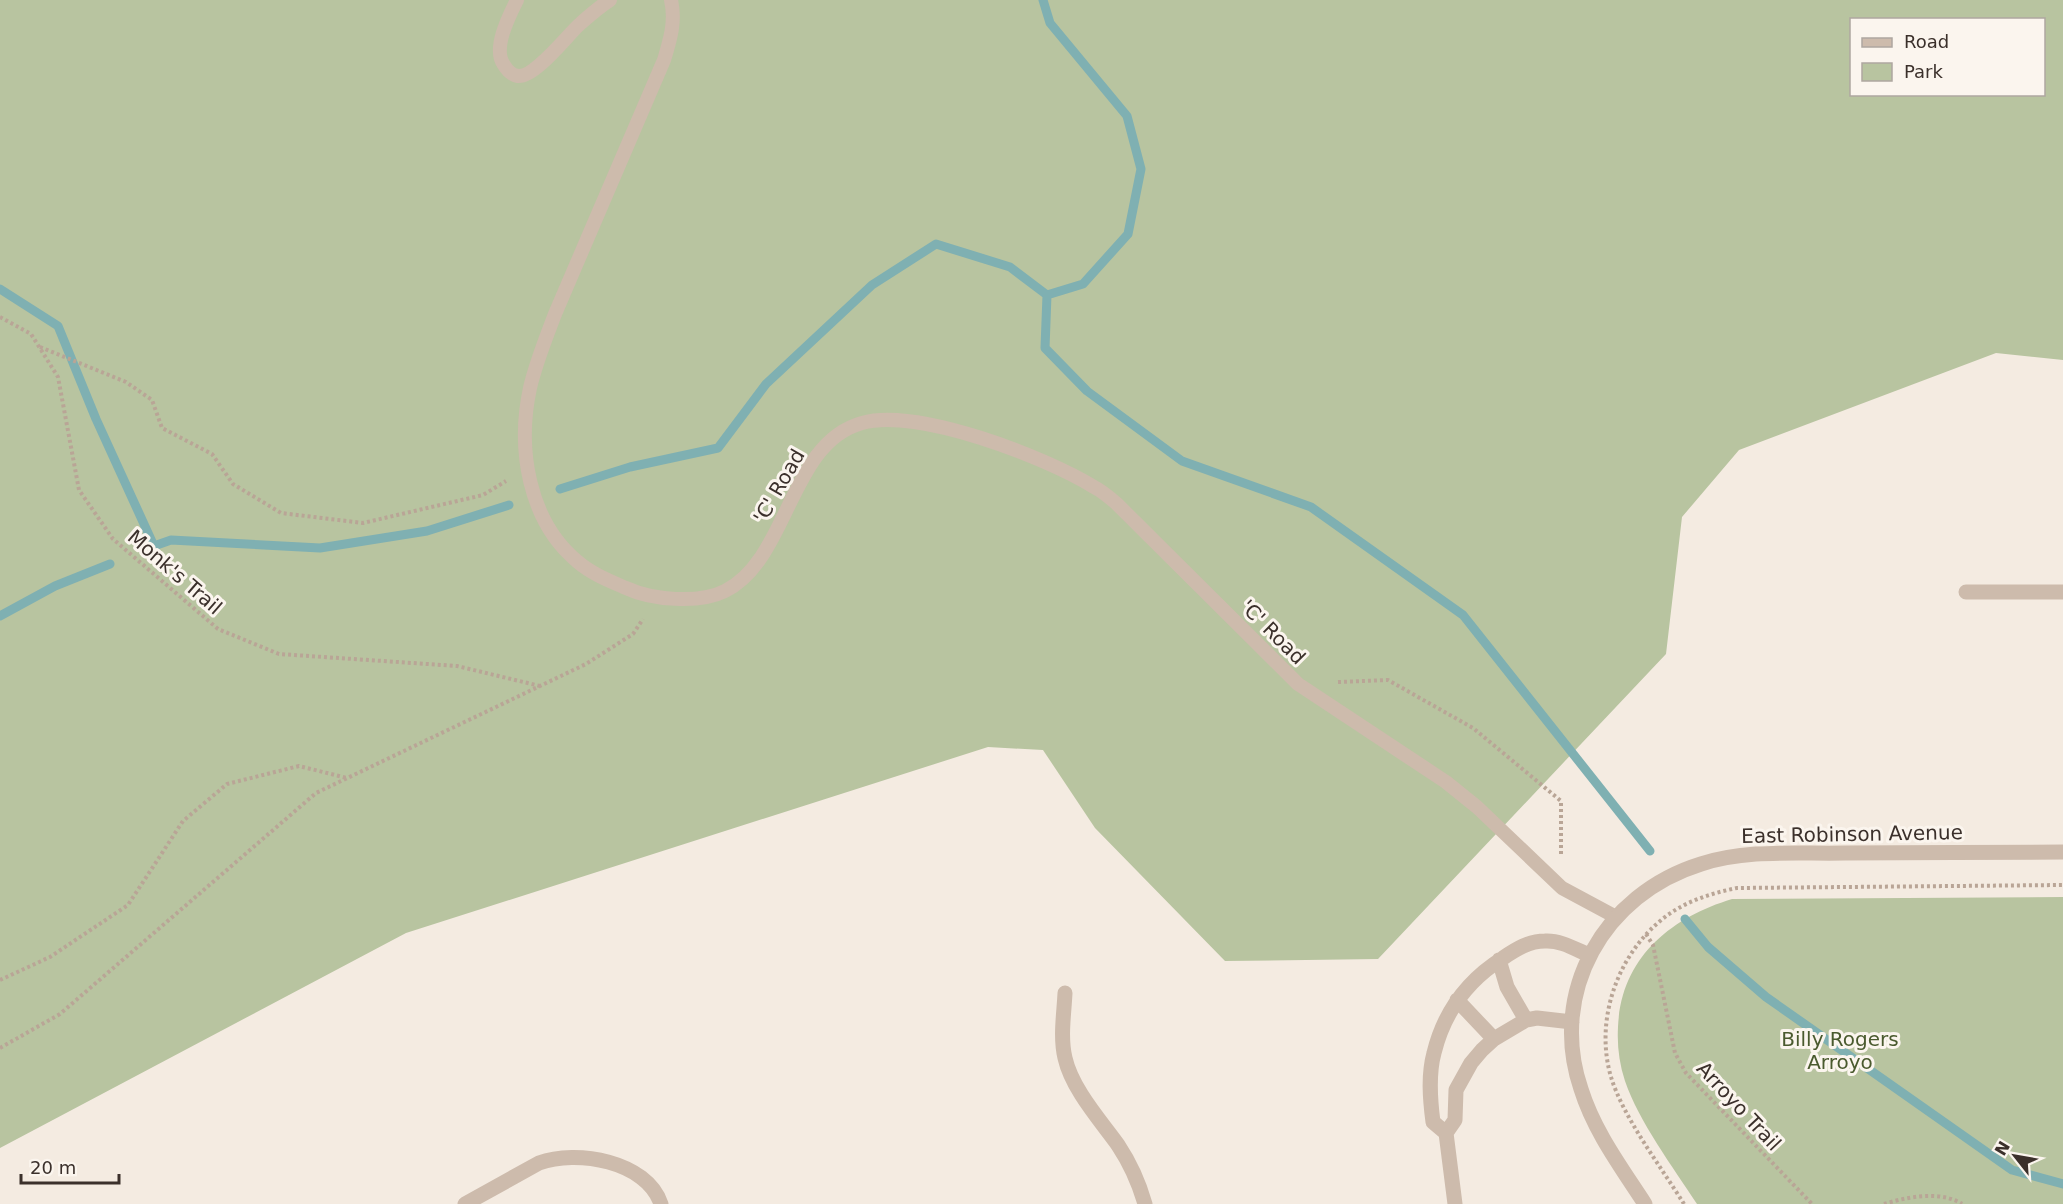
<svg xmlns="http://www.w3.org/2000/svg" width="2063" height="1204" viewBox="0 0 2063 1204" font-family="'DejaVu Sans',sans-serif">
<rect width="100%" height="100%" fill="#f4ebe1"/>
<path fill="#b8c4a0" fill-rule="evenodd" d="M0,0H2063V360L1996,353L1739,450L1682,517L1666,654L1378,959L1225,961L1095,828L1043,750L988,747L406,933L0,1148ZM1852,20H2044V94H1852Z
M2063,897V1204H1697C1673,1167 1639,1122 1625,1081C1619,1063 1617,1045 1618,1027C1621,958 1670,918 1732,899Z"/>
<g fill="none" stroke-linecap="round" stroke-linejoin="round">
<path stroke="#7fb0b2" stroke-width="9" d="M1043,0L1050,23L1127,116L1141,169L1128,234L1083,284L1047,295L1045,348L1087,391L1182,461L1311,507L1463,615L1650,851
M0,289L58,326L96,419L154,546L171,540L320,548L427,531L509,505
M560,489L630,467L718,448L766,384L872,285L936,244L1010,267L1047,295
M0,616L55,586L110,564
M1685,919L1708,947L1766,997L2012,1170L2063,1184"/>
<path stroke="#b9a596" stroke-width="4" stroke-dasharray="3 3" stroke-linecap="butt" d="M0,317L31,334L58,377L79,490L113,539L218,629L279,654L457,666L540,686
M40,347L126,382L152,400L162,428L212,454L233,484L281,513L363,523L483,495L506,481
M1338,682L1388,680L1473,728L1561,801V855
M1646,934L1653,945L1675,1053L1686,1073L1812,1204
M0,980L50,957L128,905L183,821L227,784L299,766L347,778
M0,1048L60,1014L316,793L586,664L633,634L643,619
M1684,1204C1661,1167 1623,1117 1611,1077C1594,1019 1618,953 1665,917C1686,901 1712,893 1737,888L2063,885
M1884,1204C1907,1197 1940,1190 1962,1204"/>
<path stroke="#cdbbac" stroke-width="14" d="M517,0C509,16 492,49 504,65C507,70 512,75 518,76C535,78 568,34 581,23C590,15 599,7 610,0
M671,0C676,22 670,40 664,60L555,314C546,338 536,362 530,388C517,448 528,521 578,562C592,574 610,581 626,588C652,600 699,604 725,591C789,559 789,443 862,423C916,407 1046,457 1094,487C1102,491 1109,497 1116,503L1298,684L1446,782L1477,807L1562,888L1616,917"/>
<path stroke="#cdbbac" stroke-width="15" d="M1966,592H2063
M1499,960L1507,987L1526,1020
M1065,993C1064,1014 1060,1037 1065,1058C1072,1089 1100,1120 1118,1145C1130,1163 1139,1183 1145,1204
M1457,1000L1494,1039
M1446,1133L1433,1122C1430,1099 1428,1075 1434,1053C1444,1012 1468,980 1503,958C1516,949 1529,941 1545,941C1560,940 1575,949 1589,955
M465,1204L539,1163C576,1149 647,1161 661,1204
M1455,1204L1446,1133L1455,1120L1456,1090L1471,1063L1482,1050L1494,1039L1526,1020L1537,1018L1572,1022
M1645,1204C1621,1167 1594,1131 1581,1089C1548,992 1604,894 1701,864C1747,849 1798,854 1845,853C1918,853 1990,852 2063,852"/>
</g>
<g text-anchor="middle" stroke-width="6" stroke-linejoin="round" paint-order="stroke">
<g font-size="20" fill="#3b302b" stroke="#fbf5ee">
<text transform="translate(779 486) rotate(-60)" y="7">'C' Road</text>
<text transform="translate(175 572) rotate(41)" y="7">Monk's Trail</text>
<text transform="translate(1273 632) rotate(45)" y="7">'C' Road</text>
<text transform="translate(1852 834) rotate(-1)" y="7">East Robinson Avenue</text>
<text transform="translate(1739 1106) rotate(47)" y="7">Arroyo Trail</text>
</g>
<g font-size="20" fill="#4a5a2e" stroke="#fbf5ee">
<text x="1840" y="1046">Billy Rogers<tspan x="1840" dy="23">Arroyo</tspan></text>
</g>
</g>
<rect x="1850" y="18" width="195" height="78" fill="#fbf5ee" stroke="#aea6a0" stroke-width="1.5"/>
<rect x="1862" y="38" width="30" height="9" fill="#cdbbac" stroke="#aea6a0" stroke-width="1.5"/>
<text x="1904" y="48" font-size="18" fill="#3b302b">Road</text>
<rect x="1862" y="63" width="30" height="18" fill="#b8c4a0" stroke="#aea6a0" stroke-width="1.5"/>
<text x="1904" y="78" font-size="18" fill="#3b302b">Park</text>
<g transform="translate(2015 1156) rotate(301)" stroke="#fbf5ee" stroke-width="4.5" paint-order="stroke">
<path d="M0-4.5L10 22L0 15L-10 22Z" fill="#3b302b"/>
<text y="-9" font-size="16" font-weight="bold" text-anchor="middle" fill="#3b302b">N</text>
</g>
<path d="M21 1174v9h98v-9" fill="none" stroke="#3b302b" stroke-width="3"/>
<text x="30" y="1174" font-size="18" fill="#3b302b" stroke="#fbf5ee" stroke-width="4.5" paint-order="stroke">20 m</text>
</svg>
